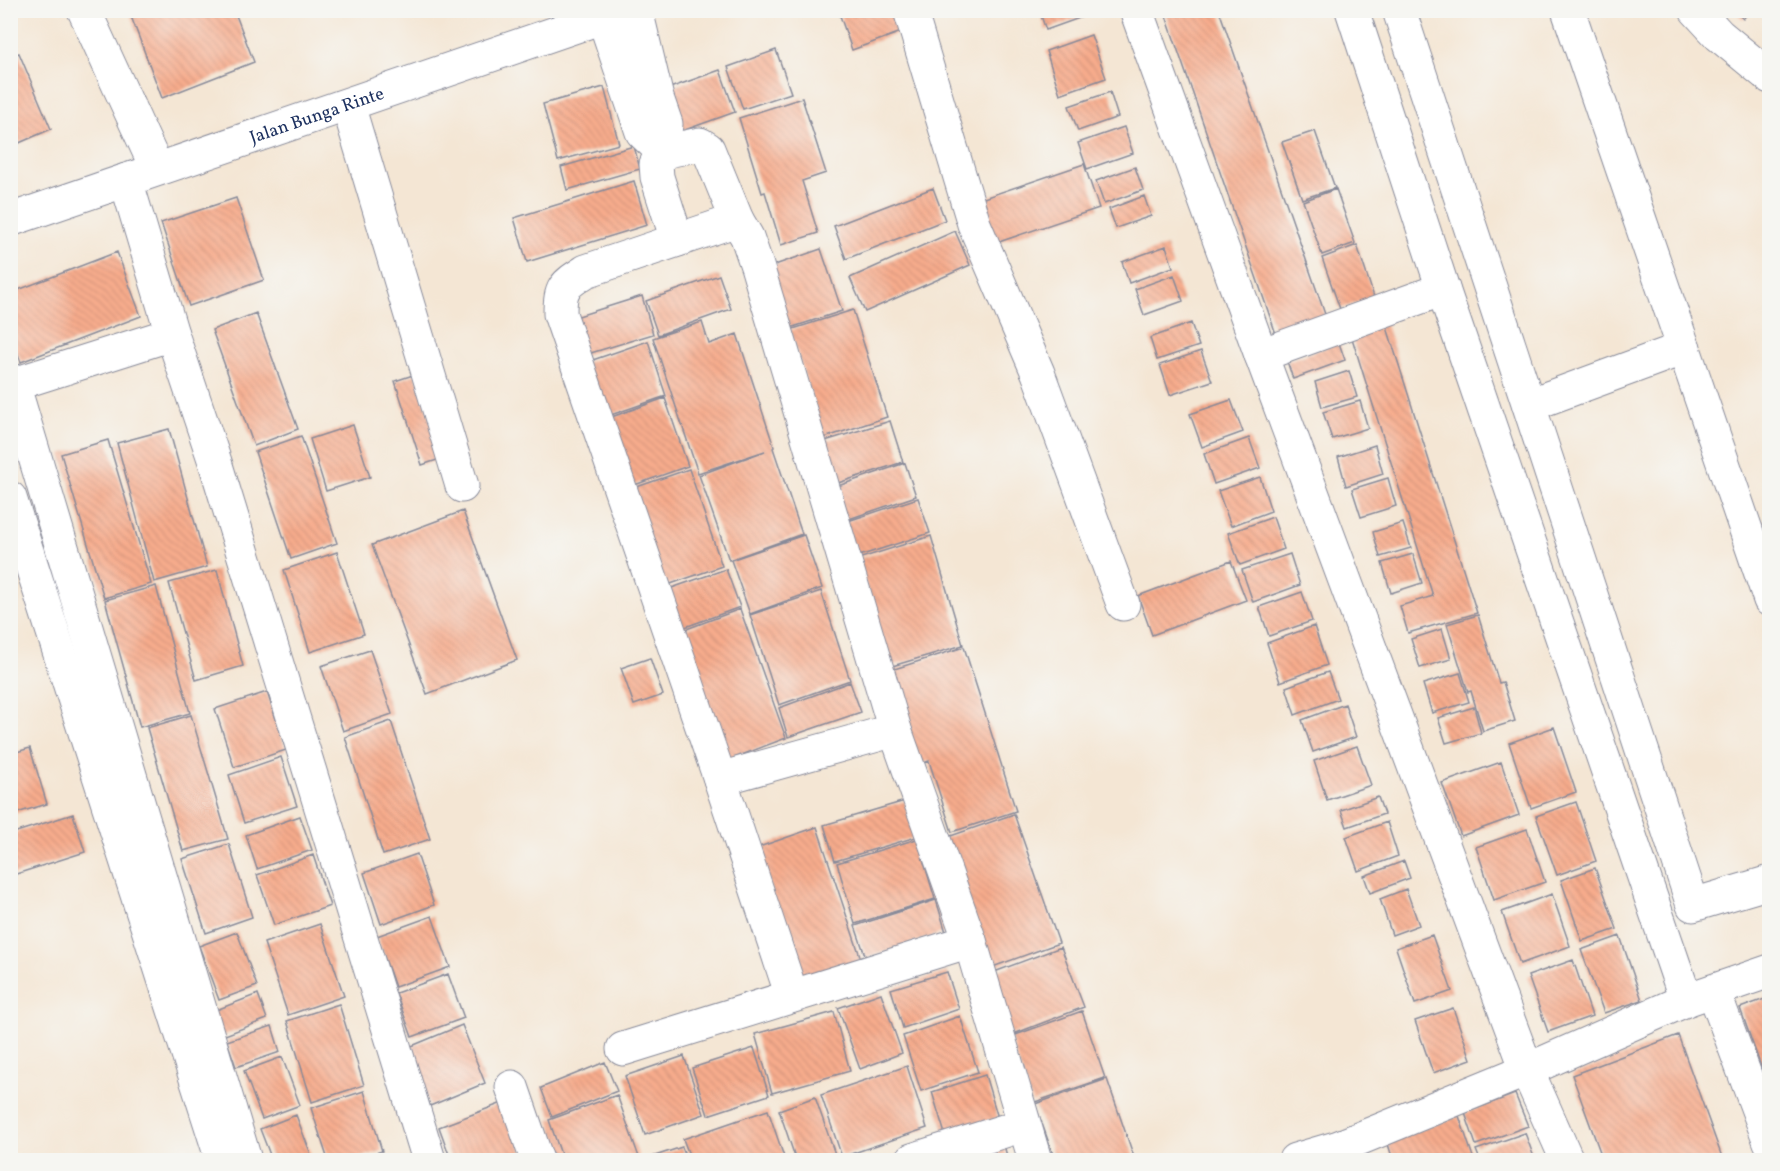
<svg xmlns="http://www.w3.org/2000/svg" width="1780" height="1171" viewBox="0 0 1780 1171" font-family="Vollkorn,serif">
<defs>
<pattern id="building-back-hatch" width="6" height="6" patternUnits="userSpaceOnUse" patternTransform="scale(1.5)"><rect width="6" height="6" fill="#f7ac8c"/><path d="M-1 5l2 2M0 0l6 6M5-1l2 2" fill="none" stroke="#d3947b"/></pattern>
</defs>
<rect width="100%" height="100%" fill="#f6f6f2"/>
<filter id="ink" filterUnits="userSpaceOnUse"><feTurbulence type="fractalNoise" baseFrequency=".0167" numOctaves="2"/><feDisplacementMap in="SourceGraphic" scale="12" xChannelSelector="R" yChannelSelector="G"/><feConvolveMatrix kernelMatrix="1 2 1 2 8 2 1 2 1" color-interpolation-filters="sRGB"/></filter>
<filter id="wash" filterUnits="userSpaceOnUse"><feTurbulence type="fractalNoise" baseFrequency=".008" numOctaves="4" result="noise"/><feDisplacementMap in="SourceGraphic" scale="24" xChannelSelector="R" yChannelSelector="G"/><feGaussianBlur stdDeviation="1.35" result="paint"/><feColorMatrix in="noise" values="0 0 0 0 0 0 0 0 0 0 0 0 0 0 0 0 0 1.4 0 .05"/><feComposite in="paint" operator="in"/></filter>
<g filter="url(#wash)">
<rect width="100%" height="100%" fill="#f4e6d4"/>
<g id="blocks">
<path fill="url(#building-back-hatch)" d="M131,10H234L254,62L162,98L129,11Z
M838,10H896L904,31L852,50Z
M1039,10H1099V11L1046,30Z
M1164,10H1219L1327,320L1277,337Z
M1734,10H1751L1743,19Z
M1091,35L1106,78L1060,94L1046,51Z
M10,37L16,50L10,52Z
M776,50L791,93L743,109L728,67Z
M19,53L51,129L10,147V56Z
M720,70L735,112L682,131L667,89Z
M604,87L619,144L558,161L543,104Z
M1110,92L1118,117L1078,131L1069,106Z
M802,98L826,173L802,181L818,233L781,245L765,192L762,193L739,118Z
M1124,127L1133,153L1087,169L1078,143Z
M1315,131L1335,188L1302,199L1282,142Z
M634,146L640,169L567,190L561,167Z
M1084,164L1099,208L990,245L975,201Z
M1135,167L1143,190L1104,204L1096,181Z
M634,181L647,225L527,262L514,218Z
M933,188L945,220L846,259L834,226Z
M1336,189L1355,243L1322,255L1303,201Z
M1144,196L1151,216L1116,228L1109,209Z
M236,198L264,280L189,306L161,223Z
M955,231L970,265L865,312L850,278Z
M1357,245L1374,297L1340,309L1322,258Z
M1166,246L1173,267L1129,283L1122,262Z
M821,249L842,311L790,328L769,267Z
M117,252L141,316L21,362L10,334V293Z
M719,275L731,309L658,335L646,301Z
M1174,275L1183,301L1144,315L1135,289Z
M642,296L653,334L581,356L569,319Z
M853,310L887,417L824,438L790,330Z
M256,313L298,429L254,446L212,330Z
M702,322L709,344L737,334L774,447L773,448L802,534L729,560L699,475L765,451L698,473L653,338Z
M1191,323L1199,346L1157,360L1150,338Z
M1386,324L1477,613L1408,633L1400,606L1433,596L1351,335Z
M648,341L666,396L602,418L584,363Z
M1339,343L1345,360L1293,379L1287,361Z
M1201,351L1212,381L1170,395L1160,365Z
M1349,371L1357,397L1322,407L1315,382Z
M416,374L443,458L422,465L395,381Z
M665,398L688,466L626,488L603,420Z
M1231,400L1243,432L1202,447L1190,414Z
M1360,401L1368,428L1332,439L1323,412Z
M890,421L903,462L838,483L825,441Z
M353,425L370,477L326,491L310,439Z
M169,429L207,567L154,582L117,443Z
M301,436L337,543L291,559L255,452Z
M1249,438L1260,468L1214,484L1204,454Z
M108,440L151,584L104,598L61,454Z
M1375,445L1383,474L1346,486L1338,457Z
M905,463L916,496L843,521L832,488Z
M689,469L722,566L662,587L628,490Z
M1260,477L1271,511L1231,526L1218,491Z
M1388,478L1396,506L1361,517L1352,489Z
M918,498L930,533L856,557L845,522Z
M463,511L517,660L427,694L372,545Z
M1273,517L1284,549L1240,565L1228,533Z
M1403,523L1411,548L1380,557L1373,532Z
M804,535L822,588L750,614L731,560Z
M931,536L963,645L889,667L858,559Z
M337,552L364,634L310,652L284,570Z
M1290,554L1300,585L1253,602L1242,570Z
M1413,554L1422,583L1391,593L1382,563Z
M1231,561L1246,600L1152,635L1138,596Z
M726,569L740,607L677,630L663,591Z
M217,570L243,666L196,680L169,583Z
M156,586L190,713L140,727L105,600Z
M821,591L850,680L779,705L750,615Z
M1302,592L1312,621L1269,636L1259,607Z
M740,609L786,738L723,762L676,633Z
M1478,615L1499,683L1503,682L1515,721L1483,731L1471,691L1468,692L1447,624Z
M1314,626L1327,665L1280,682L1267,643Z
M1442,629L1451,659L1420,668L1411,639Z
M964,647L1016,811L952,832L929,761L918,765L888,671Z
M370,650L392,714L343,731L321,666Z
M650,658L663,695L634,705L621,668Z
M1328,672L1338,699L1295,715L1286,687Z
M1460,673L1469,702L1432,713L1423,684Z
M850,682L861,712L788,737L779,708Z
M267,692L286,750L234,767L215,709Z
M1345,704L1356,737L1313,752L1302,720Z
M1474,707L1481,733L1446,743L1438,718Z
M191,715L228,839L183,851L147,728Z
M391,721L430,839L383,855L345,737Z
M1554,727L1576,792L1531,808L1509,743Z
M1357,746L1371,785L1327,800L1314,761Z
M30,748L47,804L10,815V754Z
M281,757L297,806L244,823L229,775Z
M1501,762L1519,815L1461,836L1442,783Z
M1378,797L1384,814L1347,827L1341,810Z
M905,801L916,837L835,861L824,825Z
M1576,802L1596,861L1557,875L1536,816Z
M73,814L85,852L10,876V834Z
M1014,814L1059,943L987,969L942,839Z
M300,816L312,850L257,869L246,835Z
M1387,822L1398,856L1358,871L1346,837Z
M817,827L862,962L802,983L756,848Z
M1527,829L1545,882L1494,900L1476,847Z
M917,839L935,899L855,924L837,863Z
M229,844L252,917L206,933L182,859Z
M417,854L434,905L381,924L364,873Z
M313,855L330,906L274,925L257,875Z
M1404,861L1410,878L1370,893L1364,876Z
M1595,868L1617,929L1582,941L1561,880Z
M1406,889L1419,925L1392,935L1380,899Z
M1552,894L1570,946L1520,964L1502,912Z
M936,900L946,932L866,958L855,926Z
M432,916L450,967L395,987L377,936Z
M320,924L344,996L288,1015L264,943Z
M237,932L257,986L219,1000L199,946Z
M1432,935L1452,991L1415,1004L1396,948Z
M1620,936L1642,1000L1604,1013L1581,950Z
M1061,947L1084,1007L1011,1035L989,974Z
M1573,960L1592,1016L1548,1032L1528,976Z
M947,972L959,1009L903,1028L891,989Z
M448,974L464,1018L412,1037L396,993Z
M881,993L902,1053L860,1069L838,1008Z
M258,994L267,1019L220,1037L211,1012Z
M1770,997V1089H1769L1740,1008Z
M339,1004L364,1085L312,1102L287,1021Z
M1453,1008L1471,1059L1433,1073L1415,1021Z
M1082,1011L1105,1078L1032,1103L1010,1037Z
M834,1012L850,1071L772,1093L755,1034Z
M960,1016L978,1072L921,1091L903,1036Z
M462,1025L485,1083L430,1106L407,1048Z
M272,1026L280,1052L236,1067L227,1041Z
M1678,1035L1723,1160H1603L1572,1075Z
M754,1048L769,1095L708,1115L692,1068Z
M684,1056L704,1114L645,1135L625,1076Z
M282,1057L300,1105L262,1119L244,1071Z
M605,1062L617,1091L552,1117L541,1088Z
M907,1066L927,1128L842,1157L821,1095Z
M985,1075L998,1118L945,1134L932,1092Z
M1107,1079L1135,1160H1055L1035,1104Z
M364,1091L382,1151L353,1160H328L311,1108Z
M1515,1094L1528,1126L1476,1145L1465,1113Z
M617,1095L640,1160H563L549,1120Z
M815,1097L836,1157L826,1160H796L779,1110Z
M505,1102L526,1160H451L439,1127Z
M768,1110L785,1160H691L683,1139Z
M296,1115L313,1160H272L260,1129Z
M1459,1116L1474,1160H1393L1387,1141Z
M1525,1133L1535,1160H1480L1476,1150Z
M1004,1145L1008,1160H959Z
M682,1147L687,1160H643Z"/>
</g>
</g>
<g filter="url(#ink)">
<use href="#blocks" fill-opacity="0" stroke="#888a99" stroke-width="1.5"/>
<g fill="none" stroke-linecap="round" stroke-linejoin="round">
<g stroke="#888a99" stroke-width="35">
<g id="minor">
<path d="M84,10L157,169"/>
<path d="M636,10L657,98L666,124L663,152L656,164L657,177L677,240"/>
<path d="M910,10L974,224L1038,373L1123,604"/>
<path d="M1136,10L1261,355L1527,1070L1567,1160"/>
<path d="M1352,10L1443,289L1686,1000"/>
<path d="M1399,10L1693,905L1770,882"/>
<path d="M1568,10L1770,600"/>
<path d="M1696,10L1719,35L1770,77"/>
<path d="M603,16L642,132L663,152"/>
<path d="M348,105L462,486"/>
<path d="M663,152L700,144L708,149L737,220"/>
<path d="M126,180L172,334L215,462L429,1160"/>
<path id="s1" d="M10,220L623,10"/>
<path d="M172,334L24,381L17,389V397L245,1160"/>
<path d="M1261,355L1443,289"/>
<path d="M1529,405L1684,348"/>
<path d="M10,498L222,1160"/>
<path d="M720,779L895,730"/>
<path d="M1714,992L1770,1142"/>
<path d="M792,996L720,779L560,314C560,287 564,285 586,271L737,220L747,237L757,266L895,730L970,941L1035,1160"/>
<path d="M623,1049L970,941"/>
<path d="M512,1087L537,1160"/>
<path d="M912,1160L1023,1125"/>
<path d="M1295,1160L1339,1147L1527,1070L1686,1000L1770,971"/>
</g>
</g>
<use href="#minor" stroke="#fff" stroke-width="33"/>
</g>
</g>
<g text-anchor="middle" stroke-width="4.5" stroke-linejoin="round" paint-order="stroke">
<g font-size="18" fill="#1b2f5e" stroke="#f6f6f2">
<text dy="6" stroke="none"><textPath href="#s1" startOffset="324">Jalan Bunga Rinte</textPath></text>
</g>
</g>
<rect width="1780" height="1171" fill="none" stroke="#f6f6f2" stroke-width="36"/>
</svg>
